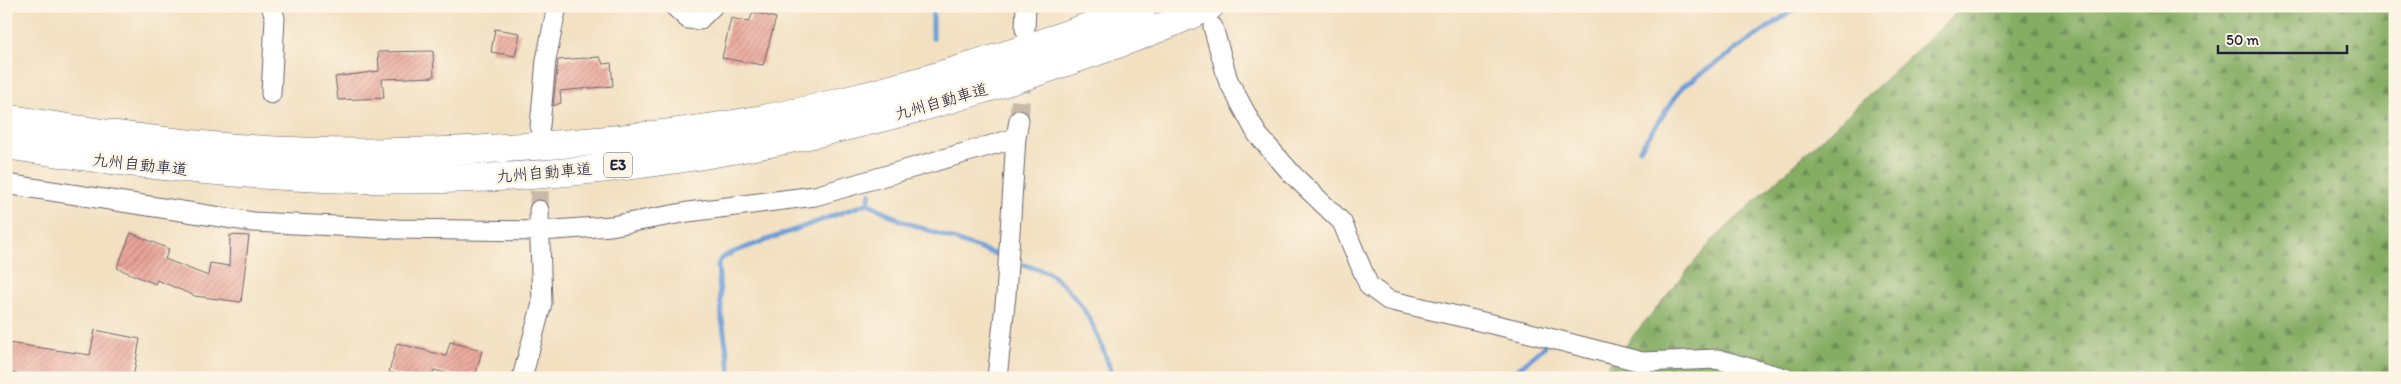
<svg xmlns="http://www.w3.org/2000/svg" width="2401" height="384" viewBox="0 0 2401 384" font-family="Itim,'Klee One',sans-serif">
<defs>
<pattern id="forest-firs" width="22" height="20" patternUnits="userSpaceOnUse" patternTransform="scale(1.25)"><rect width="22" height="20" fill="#85ad64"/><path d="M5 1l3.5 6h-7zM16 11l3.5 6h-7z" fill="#6c8c54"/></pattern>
<pattern id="building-hatch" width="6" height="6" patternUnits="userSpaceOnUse" patternTransform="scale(1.25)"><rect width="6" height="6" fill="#e8a095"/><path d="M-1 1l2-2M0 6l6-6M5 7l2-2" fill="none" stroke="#bc827b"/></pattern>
</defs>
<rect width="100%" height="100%" fill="#fcf5e5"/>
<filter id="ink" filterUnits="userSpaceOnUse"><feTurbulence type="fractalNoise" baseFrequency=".02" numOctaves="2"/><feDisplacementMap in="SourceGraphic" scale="10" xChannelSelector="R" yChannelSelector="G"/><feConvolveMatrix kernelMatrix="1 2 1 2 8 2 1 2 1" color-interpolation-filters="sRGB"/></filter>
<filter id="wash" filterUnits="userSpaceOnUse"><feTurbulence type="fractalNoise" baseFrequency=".0096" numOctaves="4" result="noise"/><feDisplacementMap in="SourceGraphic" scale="20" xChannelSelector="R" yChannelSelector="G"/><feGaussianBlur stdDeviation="1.12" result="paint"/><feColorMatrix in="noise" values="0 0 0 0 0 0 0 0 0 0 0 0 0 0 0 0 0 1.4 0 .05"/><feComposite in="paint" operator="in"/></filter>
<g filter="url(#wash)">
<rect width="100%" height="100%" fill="#f2e0c1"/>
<path fill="url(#forest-firs)" stroke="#546850" d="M1964,6H2395V378H1598L1712,241Z"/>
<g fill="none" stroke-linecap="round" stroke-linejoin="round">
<path stroke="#6d9ed7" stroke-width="5" d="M933,6V38
M1640,149L1682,87L1799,6
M868,203L870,193
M1024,265C1032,268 1043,269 1050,274C1086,299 1100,338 1113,378
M731,378L722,319L718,265L721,259L731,253L868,203L902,221L995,254
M1508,378L1545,346"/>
</g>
<g id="blocks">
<path fill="url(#building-hatch)" d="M753,12L776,18L763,65L722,58L731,18L749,22Z
M495,29L520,33L515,56L491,52Z
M433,51L434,77L382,79L384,98L338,100L335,77L379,71L378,52Z
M600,57L603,64L611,63L613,86L560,91L561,103L553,106L558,60Z
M131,233L169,249L165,259L208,276L210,263L229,266L230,235L249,236L241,302L195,296L157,280L155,284L117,268Z
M95,330L140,339L133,378H46L6,372L8,343L90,355Z
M450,342L482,350L475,378H465L434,370L431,378H409L389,372L397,343L446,356Z"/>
</g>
</g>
<g filter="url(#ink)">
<use href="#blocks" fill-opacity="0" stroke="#6b646a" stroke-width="1"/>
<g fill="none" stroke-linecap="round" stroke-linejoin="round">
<path stroke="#c8baa6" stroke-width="19" stroke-dasharray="19 9" stroke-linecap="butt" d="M1019,120L1023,66
M539,210L540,134"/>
<g stroke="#6b646a" stroke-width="21">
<path id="minor" d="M674,6L688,19L699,20L713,6
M1213,27L1228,80L1257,134L1293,175L1342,222L1369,286L1388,300L1522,331L1642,362L1717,359L1785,378
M1025,29L1026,6
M271,94L275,18L271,6
M540,126L546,60L557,6
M6,184L253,222L398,229L540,231L611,226L688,212L815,196L1016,138
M522,378L542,303L539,210
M997,378L1006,295L1016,138L1019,120"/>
</g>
<g stroke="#6b646a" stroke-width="29">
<path id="highway" d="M6,118C83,131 159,142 237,148C357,157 478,152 597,141C670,134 744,125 816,108C928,82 1036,48 1143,6
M6,145C175,172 346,187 517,176C692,165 865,129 1031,74C1091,54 1152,33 1210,6"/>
</g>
<use href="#minor" stroke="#fff" stroke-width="19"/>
<use href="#highway" stroke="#fff" stroke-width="28"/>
</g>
</g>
<g text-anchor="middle" stroke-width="5" stroke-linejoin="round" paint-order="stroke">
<rect fill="#fcf5e5" stroke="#63616e" stroke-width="1" x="604" y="152.5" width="28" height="25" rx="4"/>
<g font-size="15" font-weight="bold" fill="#22223b">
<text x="618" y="170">E3</text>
</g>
<g font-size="16" fill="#22223b" stroke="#fcf5e5">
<text transform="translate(941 101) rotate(-16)" y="6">九州自動車道</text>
<text transform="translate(140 164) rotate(6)" y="6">九州自動車道</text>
<text transform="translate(544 172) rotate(-5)" y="6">九州自動車道</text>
</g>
</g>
<rect width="2401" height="384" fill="none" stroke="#fcf5e5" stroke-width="25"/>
<path d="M2218 45v8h129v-8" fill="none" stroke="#22223b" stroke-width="2.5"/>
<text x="2226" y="45" font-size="15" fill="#22223b" stroke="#fcf5e5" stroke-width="4" paint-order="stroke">50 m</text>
</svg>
